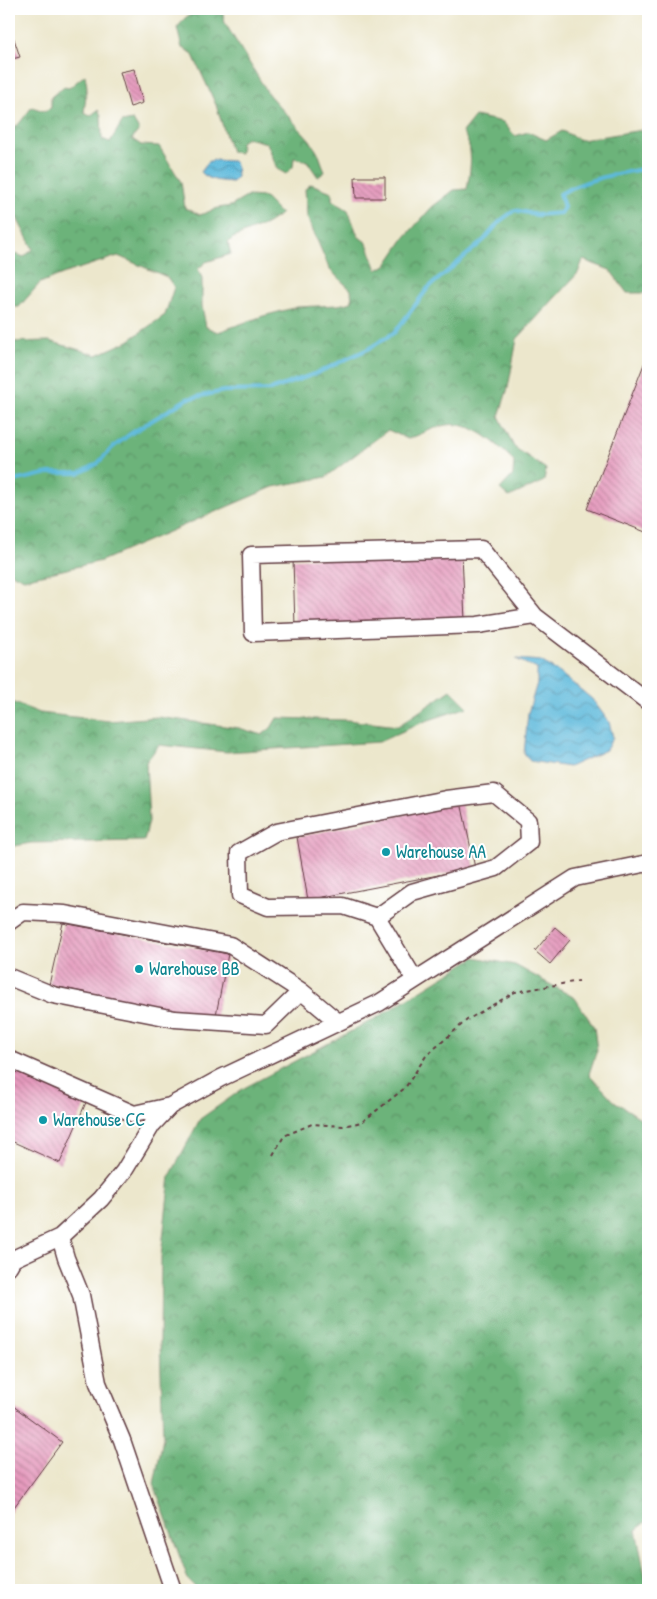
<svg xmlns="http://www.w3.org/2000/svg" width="657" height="1599" viewBox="0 0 657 1599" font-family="'Patrick Hand',sans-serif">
<defs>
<pattern id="forest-crowns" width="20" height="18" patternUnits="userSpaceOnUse" patternTransform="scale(1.25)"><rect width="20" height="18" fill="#6cb37a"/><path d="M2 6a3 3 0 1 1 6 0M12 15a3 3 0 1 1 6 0" fill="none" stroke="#5b9164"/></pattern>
<pattern id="water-waves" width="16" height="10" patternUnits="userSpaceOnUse" patternTransform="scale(1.25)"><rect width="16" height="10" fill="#5db9db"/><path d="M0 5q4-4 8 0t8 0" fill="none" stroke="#4f96b2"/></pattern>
<pattern id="building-back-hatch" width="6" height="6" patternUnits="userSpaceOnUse" patternTransform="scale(1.25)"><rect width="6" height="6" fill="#e59abd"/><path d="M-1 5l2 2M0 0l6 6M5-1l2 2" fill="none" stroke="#bc7d9a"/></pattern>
</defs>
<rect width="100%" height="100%" fill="#fff"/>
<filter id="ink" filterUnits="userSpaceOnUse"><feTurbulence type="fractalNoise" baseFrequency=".02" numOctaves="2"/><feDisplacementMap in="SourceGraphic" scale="10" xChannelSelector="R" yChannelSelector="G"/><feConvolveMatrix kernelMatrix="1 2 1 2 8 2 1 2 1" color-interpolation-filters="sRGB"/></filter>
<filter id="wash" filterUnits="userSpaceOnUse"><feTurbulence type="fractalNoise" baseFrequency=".0096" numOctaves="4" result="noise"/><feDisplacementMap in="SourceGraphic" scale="20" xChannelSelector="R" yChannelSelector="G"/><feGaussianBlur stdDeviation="1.12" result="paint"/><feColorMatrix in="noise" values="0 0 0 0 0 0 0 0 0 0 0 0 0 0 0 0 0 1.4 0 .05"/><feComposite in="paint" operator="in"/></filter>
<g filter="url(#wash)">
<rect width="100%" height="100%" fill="#ece7cc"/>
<path fill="url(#forest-crowns)" stroke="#5b6952" d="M195,9H222L225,23L269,95L310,140L319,155L325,172L318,177L307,161L294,158L293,167L286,174L277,169L267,143L247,138L241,142L240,153L231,152L216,105L192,53L182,48L177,28L185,18L195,12Z
M85,75L87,87L84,113L90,116L98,110L101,115L102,139L110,142L122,122L133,120L139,130L132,139L141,145L159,146L181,182L185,208L200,215L218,208L231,206L248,196L264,197L281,214L266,224L233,238L228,243L231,254L206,262L198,269L202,278V306L206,327L218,332L263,316L297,307L338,305L352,302L351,290L330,270L307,217L305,189L311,184L332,192V200L348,210L358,236L367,243L377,270L386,265L405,237L432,207L454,190L467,189C470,171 475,147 462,132L475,116L503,122L515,136L528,132L546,140L562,131L581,140L648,129V293H627L610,270L583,260L578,273L517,339L508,388L499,416L514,447L546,469L544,481L509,497L500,489L513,475L514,461C497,444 473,421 446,425C434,427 420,435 408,439L388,430L326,477L273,487L101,561L24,579L9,572V342L49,341L97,355L128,341L165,315L174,287L167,277L118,256L65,273L40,283L19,307H13L9,299V259L16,254L24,257L33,249L9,203V129L18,125L32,107L44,111L51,108V97L63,87L69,88Z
M451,690L468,707L423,722L379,742L227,752L159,745L146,762L149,821L144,841L31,843L9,847V701L40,713L109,721L158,717L239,728L262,735L271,728L277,718L347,720L398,726Z
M475,957L515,965L575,998L594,1027L597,1050L589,1074L614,1101L648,1123V1521L636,1530L648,1590H198L188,1580L154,1484L163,1438L160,1342L161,1256L170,1176L200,1119L244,1088L378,1017Z"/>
<path fill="url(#water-waves)" stroke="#546c83" d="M213,160L233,161L236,164L237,177L232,182C220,181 209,181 201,172L208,162Z
M516,659L541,661L560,673L592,699L609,722L613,737L606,750L569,767L530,761L524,754L528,713L537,683V669Z"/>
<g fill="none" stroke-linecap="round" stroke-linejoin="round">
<path stroke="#5db9db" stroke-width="4" d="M9,482L49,473H80L97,464L112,448L130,434L187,399L224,391L270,390L317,373L370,348L395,332L428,288L484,240L500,221L515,210L537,215L561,213L564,207L560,194C587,178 618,174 648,168"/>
</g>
<g id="blocks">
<path fill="url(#building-back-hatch)" d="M9,24L20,57L12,59L9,49Z
M134,69L143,103L130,107L120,72Z
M355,177H385V198H356Z
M648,354V533L587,509Z
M462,554L465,621L295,627L293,559Z
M461,802L475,868L308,900L297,837Z
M63,923L228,954L215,1020L49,985Z
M555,927L570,940L550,964L535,951Z
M9,1068L87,1100L60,1163L9,1140Z
M9,1403L62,1442L9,1514Z"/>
</g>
</g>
<g filter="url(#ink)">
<use href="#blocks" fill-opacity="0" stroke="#623d43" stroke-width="1"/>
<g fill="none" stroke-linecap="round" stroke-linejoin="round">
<g stroke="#623d43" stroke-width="19">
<path id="minor" d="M535,616L478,625L253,633L251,555L481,549L535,616L648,702
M377,917L412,892L496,868L529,842L528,821L494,793L446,799L276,832L239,853L240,895L268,907L343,906L377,917L415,980
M9,922L23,912L65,914L230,945L301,991L338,1022
M9,977L53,995L175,1019L266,1025L301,991
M9,1059L134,1114L170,1106
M9,1266L13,1259L60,1237
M173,1590L122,1440L98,1383L81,1295L66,1258L60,1237L101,1199L124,1171L152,1125L170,1106L221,1078L379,1003L575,878L648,863"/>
</g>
<path stroke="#623d43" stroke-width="2" stroke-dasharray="4 4" stroke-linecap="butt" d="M273,1155L284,1136L312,1124L343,1126L362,1122L405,1088L426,1056L467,1020L515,992L579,981"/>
<use href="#minor" stroke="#fff" stroke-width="16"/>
</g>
</g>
<g fill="#0f9aa8" stroke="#fff" stroke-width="2">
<circle cx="386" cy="852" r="5"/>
<circle cx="139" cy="969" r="5"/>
<circle cx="43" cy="1120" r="5"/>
</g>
<g text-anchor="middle" stroke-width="4" stroke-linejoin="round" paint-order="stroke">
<g font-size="18" fill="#0d838f" stroke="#fff" text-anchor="start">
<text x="396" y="858">Warehouse AA</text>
<text x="149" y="975">Warehouse BB</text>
<text x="53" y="1126">Warehouse CC</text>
</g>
</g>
<rect width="657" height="1599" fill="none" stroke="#fff" stroke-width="30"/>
</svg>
